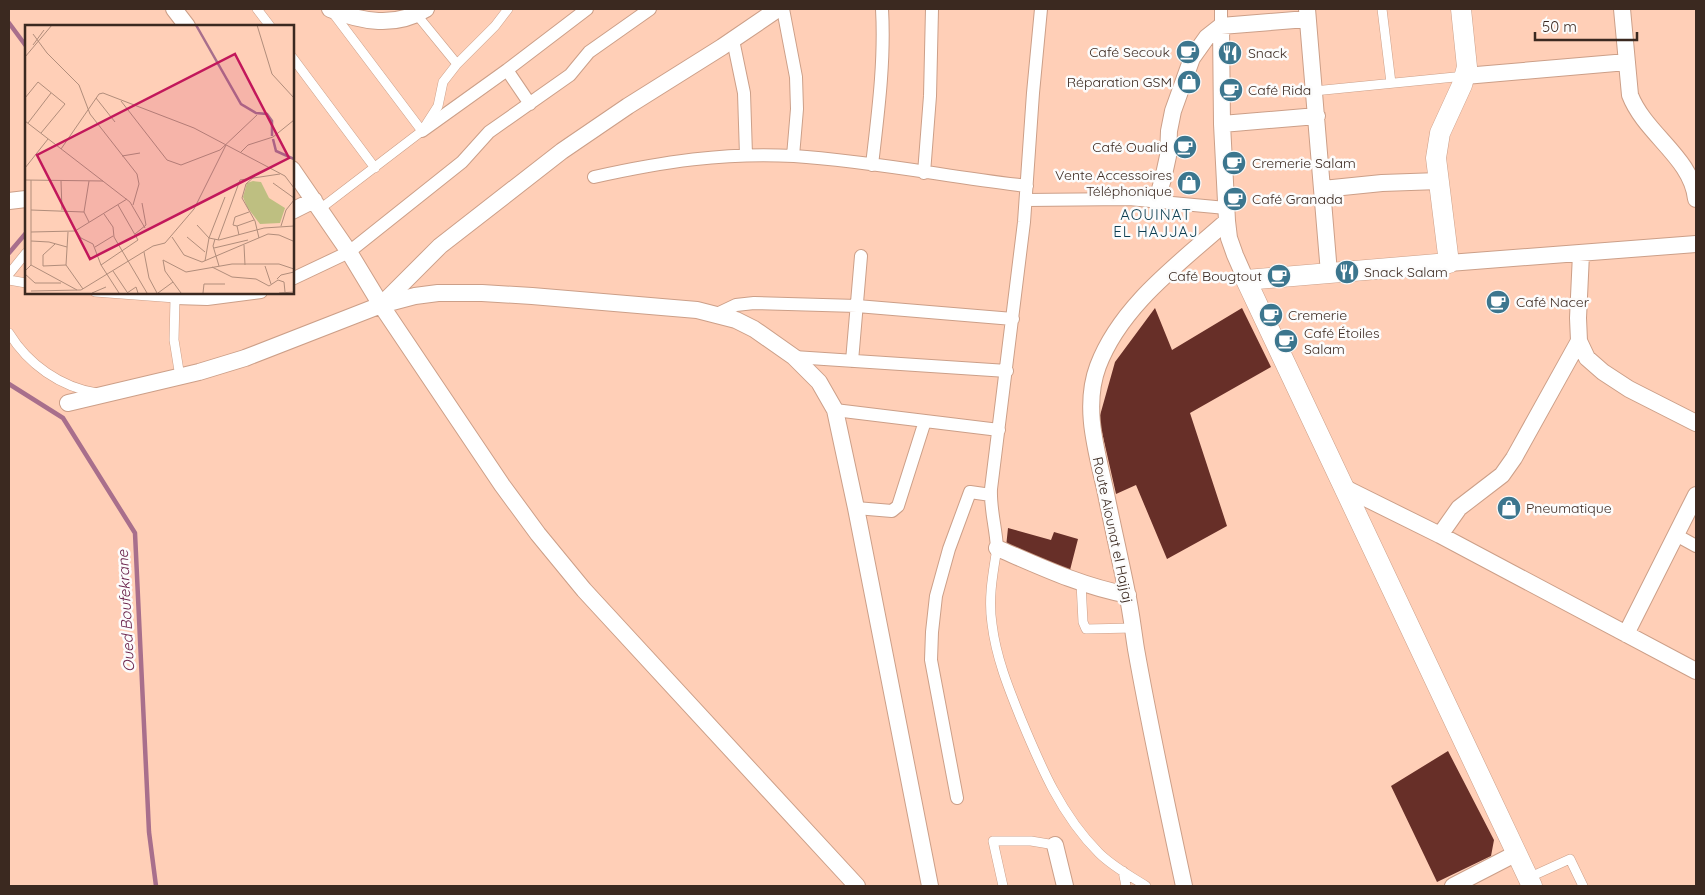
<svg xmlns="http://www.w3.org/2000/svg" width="1705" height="895" viewBox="0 0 1705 895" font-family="Quicksand,sans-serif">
<rect width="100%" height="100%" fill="#ffcfb7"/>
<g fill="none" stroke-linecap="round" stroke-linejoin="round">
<path stroke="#a86f8c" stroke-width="4.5" d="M9,23L26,46
M9,253L26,233
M9,384L63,418L135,533L149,832L156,886"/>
</g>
<path fill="#672f28" d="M1155,308L1172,350L1242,308L1271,367L1190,413L1227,526L1167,559L1136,485L1116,494L1099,419L1115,362Z
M1008,528L1051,540L1054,532L1078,539L1069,574L1006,547Z
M1448,751L1494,840L1491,856L1437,882L1391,786Z"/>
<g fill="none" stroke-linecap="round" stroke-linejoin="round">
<g stroke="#cc9f88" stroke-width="10">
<path id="service" d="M257,9L270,26
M1382,9L1391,83
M333,13L422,131
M292,57L375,168
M457,64L495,26L508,9
M1314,91L1465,76
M320,209L422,131L438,106L443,82L457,64L417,15
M9,274L26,253
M9,280L26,283
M95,292L175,298L174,340L180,377
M9,333C28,364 60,387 97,393
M997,548C993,573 988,598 992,624C996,657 1008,687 1021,719C1041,767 1061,815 1099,853C1112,866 1130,876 1146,886
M1081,583L1083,622L1086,629L1133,628
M1123,871L1126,886
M1528,878L1570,859L1583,886
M1003,886L993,841H1031L1055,845"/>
</g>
<g stroke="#cc9f88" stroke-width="14">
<path id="pedestrian" d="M783,9L796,77L797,109L793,156
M1221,26V9
M733,40L744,93L746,155
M507,70L530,104
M422,131L507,70L587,9
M872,165C878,113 885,61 882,9
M924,173L930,96L932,9
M594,177C661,162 725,152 794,156C872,161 949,177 1027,186
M1026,200L1129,199L1226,208
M292,279L349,252L462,162L489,132L570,75L589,52L650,9
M175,298L207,299L261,292
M717,314L736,305L754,303L857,306L1013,319
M794,357L1007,371
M852,361L861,256
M835,410L999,430
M856,508L892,511L898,506L925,421
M1676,535L1696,546
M997,548C996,528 990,509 991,489L1024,222L1033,93L1041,9
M957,798L931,660L932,632L936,596L949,549L970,492L991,495"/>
</g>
<g stroke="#cc9f88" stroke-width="18">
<path id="minor" d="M174,9L187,26
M330,9C362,22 395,28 426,9
M1307,9L1329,273
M1622,9L1630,95C1645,134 1692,158 1696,199
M1221,26L1222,124L1227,221L1229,238L1235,255L1246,280
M1465,76L1627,62
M1222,124L1317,116
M292,169L349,252L381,305L502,485L538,534L584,590L857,886
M1323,189L1382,183L1439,181
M9,201L26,199
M1156,202L1163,179L1168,156L1169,131L1173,111L1192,58L1207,37L1221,26L1307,19
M292,211L314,200
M1581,254L1578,318L1579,341L1587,358L1603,372L1629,389L1696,423
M1449,263L1696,244
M381,305L440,246L562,151L628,106L722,47L778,9
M68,403L199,372L245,358L381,305L415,296L438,293H482L532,296L697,310L736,320L754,329L794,357L819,382L835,410L856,508L930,886
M1343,487L1440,535L1696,671
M1440,535L1459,508L1502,475L1514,458L1579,341
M997,548C1041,567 1081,586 1128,595
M1626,634L1696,495
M1055,845L1065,886
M1184,886C1167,807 1150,728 1136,649C1133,630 1131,611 1127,593C1120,558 1112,524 1105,489C1096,449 1083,406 1098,366C1121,305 1180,263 1227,221
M1453,886L1517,853"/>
</g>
<g stroke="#cc9f88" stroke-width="21">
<path id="tertiary" d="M1461,9L1467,67L1462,85L1440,133L1436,158L1449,263L1246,280L1532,886"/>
</g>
<use href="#service" stroke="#fff" stroke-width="9"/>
<use href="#pedestrian" stroke="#fff" stroke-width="12"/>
<use href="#minor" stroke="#fff" stroke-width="16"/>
<use href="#tertiary" stroke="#fff" stroke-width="20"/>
</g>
<defs>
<g id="cafe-disc" transform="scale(1.25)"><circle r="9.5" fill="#3c768e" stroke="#fcfcfc"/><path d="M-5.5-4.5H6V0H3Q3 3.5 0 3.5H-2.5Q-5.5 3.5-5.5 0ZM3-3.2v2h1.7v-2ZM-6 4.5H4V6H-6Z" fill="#fff"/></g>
<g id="restaurant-disc" transform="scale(1.25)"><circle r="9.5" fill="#3c768e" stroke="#fcfcfc"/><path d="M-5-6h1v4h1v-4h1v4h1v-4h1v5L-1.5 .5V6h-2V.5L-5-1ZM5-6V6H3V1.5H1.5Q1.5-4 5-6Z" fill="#fff"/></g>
<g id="shop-disc" transform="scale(1.25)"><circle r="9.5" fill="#3c768e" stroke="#fcfcfc"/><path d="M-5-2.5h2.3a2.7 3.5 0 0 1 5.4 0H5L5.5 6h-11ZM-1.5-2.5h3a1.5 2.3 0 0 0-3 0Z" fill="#fff"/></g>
</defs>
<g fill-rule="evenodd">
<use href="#cafe-disc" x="1188" y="52"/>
<use href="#restaurant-disc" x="1230" y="53"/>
<use href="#shop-disc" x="1189" y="82"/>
<use href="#cafe-disc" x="1231" y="90"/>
<use href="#cafe-disc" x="1185" y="147"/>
<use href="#cafe-disc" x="1234" y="163"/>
<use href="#shop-disc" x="1189" y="183"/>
<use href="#cafe-disc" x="1235" y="199"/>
<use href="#restaurant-disc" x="1347" y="272"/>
<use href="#cafe-disc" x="1279" y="276"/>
<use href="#cafe-disc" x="1498" y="302"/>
<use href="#cafe-disc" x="1271" y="315"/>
<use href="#cafe-disc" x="1286" y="341"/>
<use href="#shop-disc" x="1509" y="508"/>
</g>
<g text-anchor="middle" stroke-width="5" stroke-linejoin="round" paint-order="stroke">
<g font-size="14" fill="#3b2920" stroke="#fcfcfc" text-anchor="start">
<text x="1170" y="57" text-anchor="end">Café Secouk</text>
<text x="1248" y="58">Snack</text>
<text x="1172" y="87" text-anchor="end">Réparation GSM</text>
<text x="1248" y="95">Café Rida</text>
<text x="1168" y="152" text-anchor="end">Café Oualid</text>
<text x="1252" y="168">Cremerie Salam</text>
<text x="1172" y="180" text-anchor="end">Vente Accessoires<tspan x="1172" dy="16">Téléphonique</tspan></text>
<text x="1252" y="204">Café Granada</text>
<text x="1364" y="277">Snack Salam</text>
<text x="1262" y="281" text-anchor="end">Café Bougtout</text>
<text x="1516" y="307">Café Nacer</text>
<text x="1288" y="320">Cremerie</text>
<text x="1304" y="338">Café Étoiles<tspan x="1304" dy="16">Salam</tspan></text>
<text x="1526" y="513">Pneumatique</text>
</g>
<g font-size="14" fill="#3b2920" stroke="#fcfcfc">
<text transform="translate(1113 530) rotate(78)" y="5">Route Aiounat el Hajjaj</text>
</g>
<g font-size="15" letter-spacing="1" fill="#0d3e51" stroke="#fcfcfc">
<text x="1156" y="220">AOUINAT<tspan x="1156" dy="17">EL HAJJAJ</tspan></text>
</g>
<g font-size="15" font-style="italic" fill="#6a224b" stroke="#fcfcfc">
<text transform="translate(126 611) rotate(-93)" y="5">Oued Boufekrane</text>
</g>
</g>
<g transform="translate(25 25)">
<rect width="269" height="269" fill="#ffcfb7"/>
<path d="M228,156L236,157L244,173L260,183L255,198L235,199L222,182L218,172L222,158Z" fill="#bebf81"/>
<path fill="none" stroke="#a86f8c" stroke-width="2.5" d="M171,0L216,79L231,88L242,89L247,96V111M248,114L251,126L269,134"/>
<path fill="none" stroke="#b18d7b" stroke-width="1" d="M232,0L247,49L269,73M8,9L22,28L54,60L65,89L112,149L114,159L108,180M8,20L19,5M0,32L27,0M0,73L13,57L40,79L16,108M71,73L90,97M96,76L142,135L156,140L195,125L232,90M0,96L105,177L120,203M3,98L26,68M36,124L74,69L78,68L169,103L260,151L269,163M215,128L223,120L248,112L269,95M97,131L115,128M0,143L23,114M230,151L221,159L217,173L230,196L234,213M0,155L78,156M36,156L37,185M64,156L59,187L64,197M248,158L269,173M6,185L59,187M79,189L88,202L89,212L122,268M172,200L184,213L194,215L239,203L269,201M212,201L208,200L210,192L224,187M256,201L261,185L269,175M51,206L56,213L68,219L76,240L94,268M6,207L50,206L102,174M43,207L41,240L58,264M110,209L121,200L117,178M214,210L212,201L229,195M147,212L159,230L177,237L243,209L254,210L268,216M162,212L180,227M190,214L188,221L194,241M193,215L215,155L255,149M6,216L24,217L42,222M30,219L18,230V241L41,240M219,220L220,240M70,222L88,211M189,223L223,215M119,227L124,253L132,268M138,235L161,247L207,239H254L269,244M138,235L140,246L156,268M180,236L184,213L200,172M6,240L52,265M76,240L113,215L93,180M240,241L246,259M187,242L207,252L231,254L244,261L253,255L259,257L260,267M0,246L6,240V155M88,246L102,267M0,249L10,258H36M252,254L256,250L269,247M6,266L56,265L128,221L140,218L169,184L201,120M67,268L81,262M102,268L111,262L113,268M133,268L148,257M178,268L179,259H200M254,268L269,267"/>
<path fill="#c2185b" fill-opacity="0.15" stroke="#c2185b" stroke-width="2.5" d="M210,29L264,133L65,234L12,130Z"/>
<rect width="269" height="269" fill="none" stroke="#3b2920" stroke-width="2.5"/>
</g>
<rect width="1705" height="895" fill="none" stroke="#3b2920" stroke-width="20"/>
<path d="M1535 32v8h102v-8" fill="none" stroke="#3b2920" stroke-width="2.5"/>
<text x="1542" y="32" font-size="15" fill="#3b2920" stroke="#fcfcfc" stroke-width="4" paint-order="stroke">50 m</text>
</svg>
